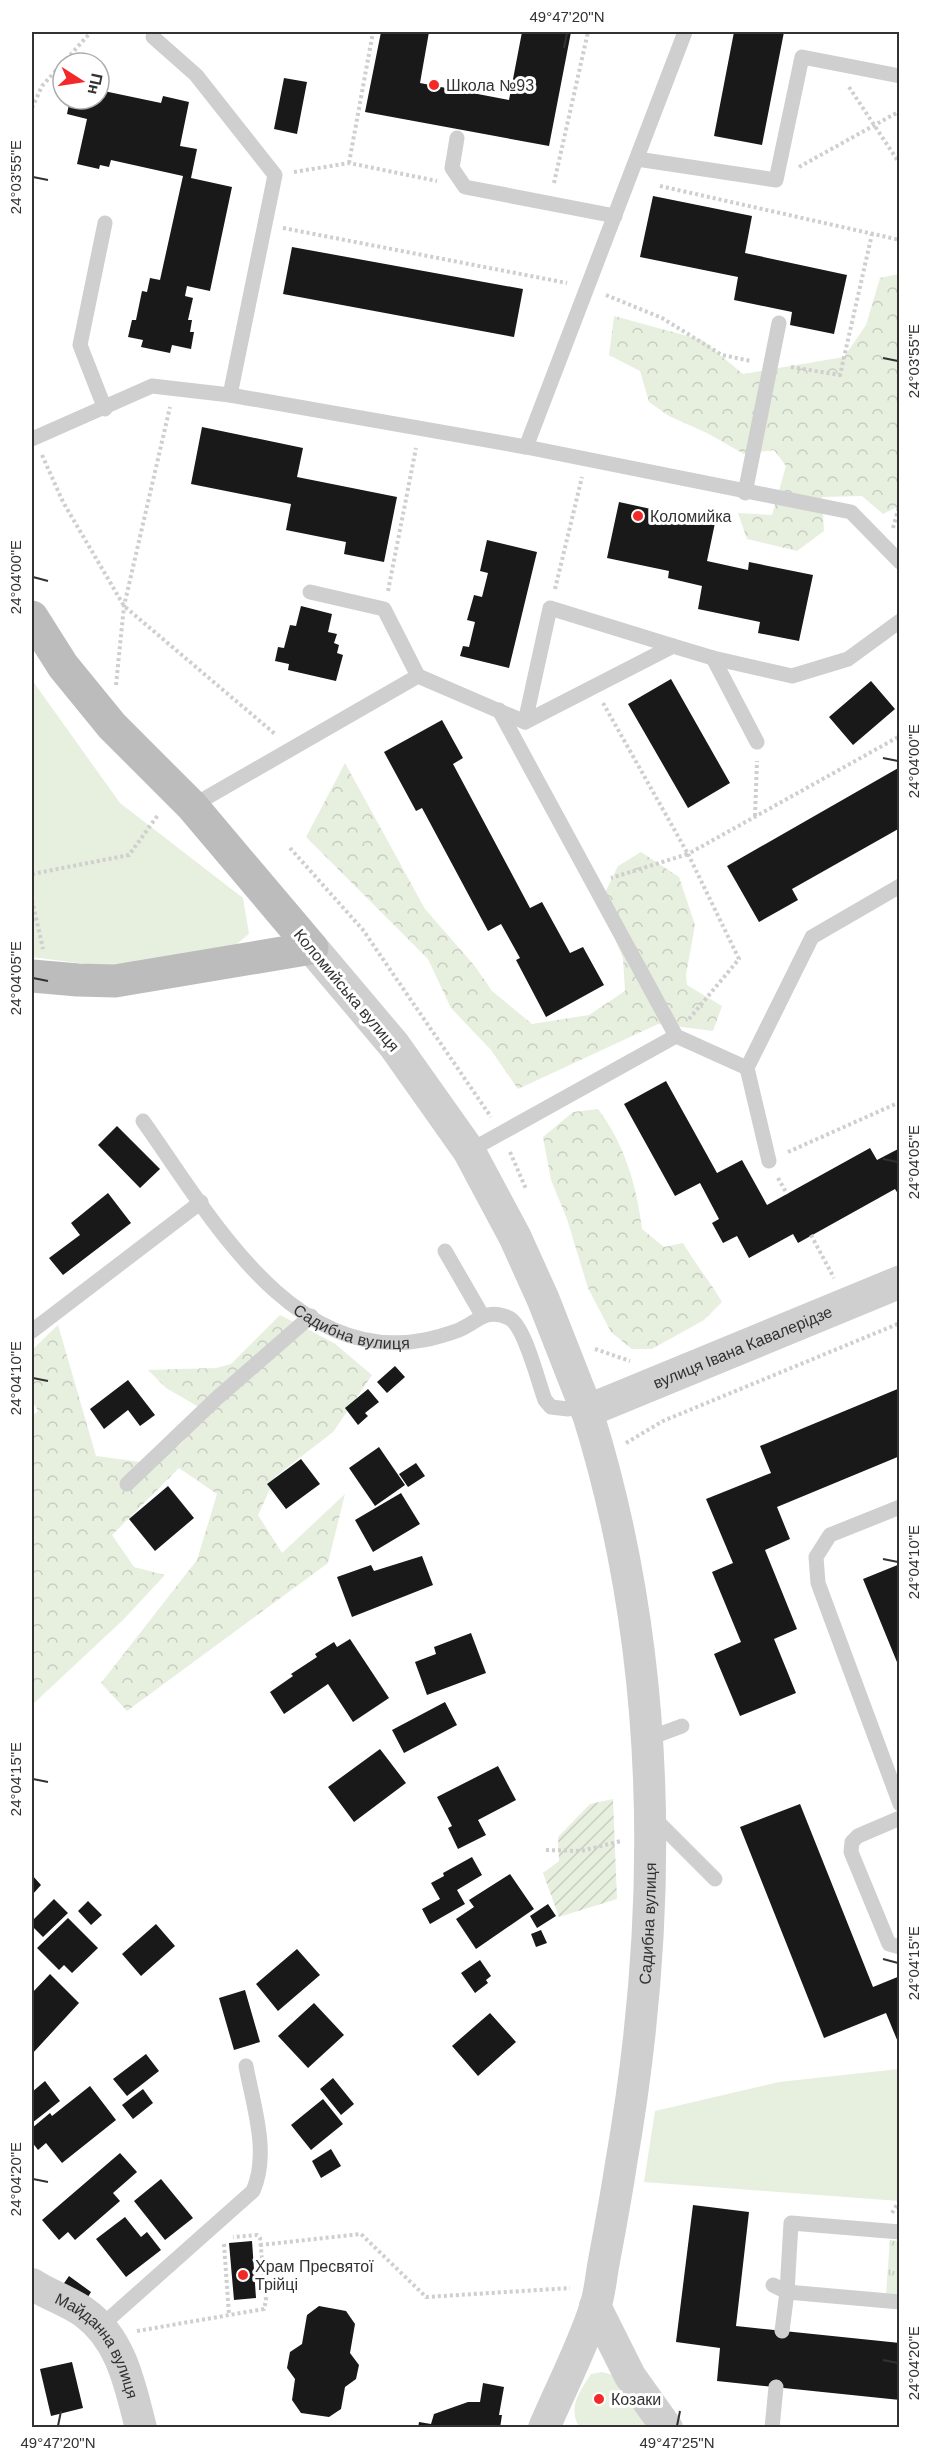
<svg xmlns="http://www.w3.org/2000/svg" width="931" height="2459" viewBox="0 0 931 2459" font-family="Helvetica,sans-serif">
<defs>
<pattern id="forest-crowns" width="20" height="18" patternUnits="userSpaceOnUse" patternTransform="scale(1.5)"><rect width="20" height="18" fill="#e7efdf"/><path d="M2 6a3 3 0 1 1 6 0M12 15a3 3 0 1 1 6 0" fill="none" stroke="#c7cdc0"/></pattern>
<pattern id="park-tufts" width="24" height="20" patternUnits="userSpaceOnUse" patternTransform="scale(1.5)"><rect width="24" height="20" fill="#e7efdf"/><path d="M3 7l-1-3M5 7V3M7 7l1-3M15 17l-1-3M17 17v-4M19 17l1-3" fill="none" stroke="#c7cdc0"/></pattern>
<pattern id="garden-furrows" width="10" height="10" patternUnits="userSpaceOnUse" patternTransform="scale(1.5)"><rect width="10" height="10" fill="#e7efdf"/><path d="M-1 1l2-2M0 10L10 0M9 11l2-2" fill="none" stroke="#c7cdc0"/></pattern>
</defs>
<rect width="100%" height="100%" fill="#fff"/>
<path fill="#e7efdf" d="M32,680L120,803L243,898L249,934L227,952L109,967L32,957Z
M899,2069V2201L644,2182L655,2111L779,2082Z
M602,2372L613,2375L652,2427H579C568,2407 579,2392 591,2374Z"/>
<path fill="url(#forest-crowns)" d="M899,274V506L883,514L862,496L822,497L824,531L797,551L747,539L738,513L772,515L786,466L774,450L744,454L707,433L669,416L649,402L640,371L609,355L614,316L702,340L743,374L844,357L866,325L880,278Z
M345,763L425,909L474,965L492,991L532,1024L589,1015L625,991L623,958L600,903L618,866L641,852L679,877L695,925L686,975L687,985L722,1006L713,1031L658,1024L518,1089L491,1050L451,1008L428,959L306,837Z
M598,1109C624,1143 637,1186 642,1229L664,1247L683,1243C695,1264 710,1281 722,1302L704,1320L652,1349H632L611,1332L588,1288L567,1219L551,1180L543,1137L573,1112Z
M280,1315L334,1343L372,1375L333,1432L276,1476L258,1515L282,1553L345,1494L328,1563L127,1711L101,1683L197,1560L217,1494L179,1468L112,1535L134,1567L165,1575L123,1620L32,1705V1416L38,1411L32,1400V1350L58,1325L96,1456L148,1463L181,1444L204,1410L166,1388L148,1370L216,1368L231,1364Z"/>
<path fill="url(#park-tufts)" d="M890,2240L899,2241V2296L886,2294Z"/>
<path fill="url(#garden-furrows)" d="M613,1799L617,1899L559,1917L543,1873L559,1861L558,1837L590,1804Z"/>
<path fill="#191919" d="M381,32H429L420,83L509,100L522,32H571L549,146L365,112Z
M734,32H784L762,145L714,136Z
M284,78L307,82L297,134L274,129Z
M99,90L161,103L163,96L189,102L180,146L197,149L191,178L232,187L210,291L187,286L185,296L193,298L188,320H192L190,332H194L191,349L172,345L170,353L141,347L143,340L128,337L132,320H136L142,291L147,292L150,278L160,280L183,176L111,160L109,167L100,165L99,169L77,164L87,119L67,114L70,99H99Z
M653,196L752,216L745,253L847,275L834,334L790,325L792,312L734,300L738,277L640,257Z
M292,247L523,289L514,337L283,294Z
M202,427L303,448L297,477L397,497L384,562L344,554L346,542L286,530L291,504L191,484Z
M619,502L715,523L707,561L748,570L749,562L813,575L799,641L758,633L760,622L698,609L702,586L668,578L669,571L607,558Z
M487,540L537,552L509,668L460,656L463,646L469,647L475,622L467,620L474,595L482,597L488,573L480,571Z
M301,606L332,614L328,632L337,634L334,643L339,645L337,653L343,655L336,681L288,670L289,664L275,661L278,647L284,648L290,625L296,626Z
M671,679L730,783L688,808L628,704Z
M871,681L895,709L853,745L829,717Z
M442,720L463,758L453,764L530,908L542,902L570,953L583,947L604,985L546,1017L516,960L520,958L501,924L488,931L422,808L416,811L384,752Z
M900,767V828L792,889L798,900L759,922L727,866Z
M666,1081L717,1173L742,1160L767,1205L870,1148L877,1160L900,1148V1197L895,1189L798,1243L793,1234L749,1258L737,1236L723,1243L712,1223L719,1219L700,1183L675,1196L624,1104Z
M117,1126L160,1169L140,1188L98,1145Z
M108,1193L131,1223L63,1275L49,1258L80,1235L71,1223Z
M395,1366L405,1377L387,1393L377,1382Z
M128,1380L155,1415L140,1426L128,1410L104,1429L90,1409Z
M900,1388V1456L777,1507L790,1539L765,1550L797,1629L774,1639L796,1693L740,1716L714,1654L741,1642L712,1572L733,1563L706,1499L771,1473L760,1446Z
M368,1389L379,1402L365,1413L368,1416L358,1425L345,1408Z
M379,1447L405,1485L375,1506L349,1468Z
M301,1459L320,1484L286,1509L267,1484Z
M416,1463L425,1476L408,1487L399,1474Z
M168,1486L194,1518L155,1551L129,1519Z
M401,1493L420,1524L373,1552L355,1520Z
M422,1556L433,1585L352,1617L337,1577L371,1565L374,1571Z
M900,1564V1667H899L863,1579Z
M471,1633L486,1673L427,1695L415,1662L436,1654L434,1647Z
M350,1639L389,1698L353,1722L328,1684L284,1714L270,1692L293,1676L291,1674L317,1657L315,1654L334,1642L337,1647Z
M445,1702L457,1725L404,1753L392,1730Z
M380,1749L406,1783L354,1822L328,1787Z
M498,1766L516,1800L478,1820L486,1835L458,1849L448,1828L452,1826L437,1797Z
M800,1804L873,1987L900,1976V2047L886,2013L824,2038L740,1827Z
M472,1857L482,1875L457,1890L465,1904L430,1924L422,1909L440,1899L431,1883L444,1876L443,1873Z
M510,1874L534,1909L476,1949L456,1919L474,1907L469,1900Z
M32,1875L41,1885L32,1895Z
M54,1899L68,1913L43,1937L32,1926V1921Z
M88,1901L102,1915L91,1925L78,1911Z
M548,1904L556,1916L537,1928L530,1916Z
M68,1918L98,1948L72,1973L64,1965L59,1970L37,1948Z
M156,1924L175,1946L141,1976L122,1954Z
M541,1930L547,1943L536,1947L531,1934Z
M297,1949L320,1975L278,2011L256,1984Z
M480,1960L491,1976L486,1980L488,1983L475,1993L461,1973Z
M50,1974L79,2003L32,2054V1993Z
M245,1990L260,2042L234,2050L219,1998Z
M314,2003L344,2035L308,2068L278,2036Z
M490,2013L516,2042L478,2076L452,2046Z
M146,2054L159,2071L127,2096L113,2079Z
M333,2078L354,2104L341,2115L320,2089Z
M45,2081L60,2101L32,2123V2092Z
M90,2086L116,2120L62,2163L46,2143L38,2150L32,2142V2128L50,2113L52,2116Z
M143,2089L153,2103L133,2119L122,2105Z
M323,2099L343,2124L311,2150L291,2125Z
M331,2149L341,2166L321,2178L312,2161Z
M120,2153L137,2172L113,2193L120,2201L75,2240L68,2232L59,2240L42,2220Z
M161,2179L193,2218L165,2240L134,2201Z
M693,2205L749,2212L736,2326L900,2343V2400L717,2381L720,2348L676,2342Z
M125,2217L141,2237L147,2232L161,2250L126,2277L96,2239Z
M252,2241L256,2298L234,2300L229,2243Z
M69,2276L91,2292L83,2305L60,2289Z
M319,2306L346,2311L355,2324L350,2353L359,2365L356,2379L345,2387L341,2409L329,2417L301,2413L292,2400L295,2379L287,2368L290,2352L302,2344L307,2315Z
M72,2362L83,2408L51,2416L40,2369Z
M483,2383L504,2387L499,2415H502L500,2428H418L419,2422L431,2424L434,2414L468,2402H480Z"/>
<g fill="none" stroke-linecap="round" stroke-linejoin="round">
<path stroke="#cfcfcf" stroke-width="4" stroke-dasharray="3 3" stroke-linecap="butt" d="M849,87L900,164
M32,108L42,86L91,32
M349,163L373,32
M799,167L900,111
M294,172L349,163L437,181
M554,183L588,32
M660,186L900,240
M283,228L567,283
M606,295L662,318L722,355L751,361
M791,367L840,375L872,234
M42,455L63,502L124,606L275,734
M893,528L900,503
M555,589L582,477
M388,591L416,448
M116,685L124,606L170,407
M603,703L688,854L611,878
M755,816L757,761
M290,848L363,930L491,1117
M32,874L129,855L158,815
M32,900L43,949
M689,1019L739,959L688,854L900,736
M510,1152L526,1189
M788,1152L900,1102
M778,1178L787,1194
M811,1235L834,1278
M595,1349L630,1361
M626,1443L663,1421L900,1323
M546,1850L581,1851L621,1841
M892,2213L900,2200
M224,2244L229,2315
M260,2245L361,2234L426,2297L570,2288
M137,2331L264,2309L266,2300L260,2238L257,2235L233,2237"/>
<g stroke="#cfcfcf" stroke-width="15">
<path d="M153,37L196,75L275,175L230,395"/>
<path d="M457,138L452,168L465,187L615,216"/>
<path d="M637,159L776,180L802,57L900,76"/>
<path d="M105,409L80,345L105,223"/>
<path d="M32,439L152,386L230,395L526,447L851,512L900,562"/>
<path d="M526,447L685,32"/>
<path d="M745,493L779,323"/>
<path d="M310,592L384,609L418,676"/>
<path d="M713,658L757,742"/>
<path d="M499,710L676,1036"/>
<path d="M525,722L550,608L673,646"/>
<path d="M192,806L418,676L525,722L673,646L713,658L792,676L848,659L900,621"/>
<path d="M747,1068L769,1161"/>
<path id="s1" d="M143,1121C208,1212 291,1366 424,1340C435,1338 448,1334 459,1330C477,1322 487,1307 509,1318C525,1326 538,1382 545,1400L551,1407L568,1409L583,1402"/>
<path d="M469,1151L676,1036L747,1068L812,937L900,886"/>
<path d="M445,1251L482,1315"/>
<path d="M32,1331L201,1202"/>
<path d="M127,1484L217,1398L311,1316"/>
<path d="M900,1507L830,1535L816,1557L818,1583L900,1804"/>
<path d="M647,1739L682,1726"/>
<path d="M652,1816L715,1879"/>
<path d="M900,1818L858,1836L852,1842L851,1852L889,1944L900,1947"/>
<path d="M773,2285L787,2292L900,2302"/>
<path d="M101,2326L253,2191C270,2153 253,2105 246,2066"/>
<path d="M782,2331L787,2292L791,2223L900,2232"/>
<path d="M772,2428L776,2387"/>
</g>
<g stroke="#cfcfcf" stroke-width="32">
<path id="s2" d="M32,2284C48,2295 69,2301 85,2313C122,2340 130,2386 141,2428"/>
<path d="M595,2306L630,2376L667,2428"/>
<path id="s3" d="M544,2428C561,2388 582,2348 595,2308C600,2293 601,2276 604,2261C610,2229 616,2197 621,2164C665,1912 664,1657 587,1411"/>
</g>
<path stroke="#cfcfcf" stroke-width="33" id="s4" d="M312,948L394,1045L469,1151L515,1237L543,1299L587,1411L900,1282"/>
<path stroke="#bcbcbc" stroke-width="33" d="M32,617L63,666L112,726L192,806L312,948
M32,976L78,980L115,981L312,948"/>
</g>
<path fill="none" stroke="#323232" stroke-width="2" d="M564,48L567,33M33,177L48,180M883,358L898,361M33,577L48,581M883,758L898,761M33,978L48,981M883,1159L898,1162M33,1378L48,1381M883,1559L898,1562M33,1779L48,1782M883,1959L898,1963M33,2179L48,2182M883,2360L898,2363M58,2426L61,2411M677,2426L680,2411"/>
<g fill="#f32929" stroke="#fff" stroke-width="2">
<circle cx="434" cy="85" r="6"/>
<circle cx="638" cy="516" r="6"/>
<circle cx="243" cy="2275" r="6"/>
<circle cx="599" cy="2399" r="6"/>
</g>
<g text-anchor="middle" stroke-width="6" stroke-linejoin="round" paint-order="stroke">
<g font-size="16" fill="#323232" stroke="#fff" text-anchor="start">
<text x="446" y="91">Школа №93</text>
<text x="650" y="522">Коломийка</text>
<text x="255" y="2272">Храм Пресвятої<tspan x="255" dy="18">Трійці</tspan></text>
<text x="611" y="2405">Козаки</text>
</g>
<g font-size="16" fill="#323232" stroke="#fff">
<text transform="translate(347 990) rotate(50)" y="6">Коломийська вулиця</text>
<text dy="6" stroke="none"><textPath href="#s1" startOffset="303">Садибна вулиця</textPath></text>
<text dy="6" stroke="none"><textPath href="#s4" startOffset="711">вулиця Івана Кавалерідзе</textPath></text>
<text dy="6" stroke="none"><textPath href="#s3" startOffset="519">Садибна вулиця</textPath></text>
<text dy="6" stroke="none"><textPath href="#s2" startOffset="94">Майданна вулиця</textPath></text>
</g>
</g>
<rect width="931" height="2459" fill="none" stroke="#ffffff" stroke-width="66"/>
<g transform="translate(81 81) rotate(102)"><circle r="28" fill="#ffffff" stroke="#adadad" stroke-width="1.5"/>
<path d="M0-4.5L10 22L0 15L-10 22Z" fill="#f32929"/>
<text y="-9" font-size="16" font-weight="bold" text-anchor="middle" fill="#323232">Пн</text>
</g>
<rect x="33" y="33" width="865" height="2393" fill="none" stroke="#323232" stroke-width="2"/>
<g font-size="15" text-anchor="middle" fill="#323232">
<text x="567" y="22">49°47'20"N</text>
<text transform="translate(16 177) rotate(-90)" y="5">24°03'55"E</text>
<text transform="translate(914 361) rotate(-90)" y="5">24°03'55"E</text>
<text transform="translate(16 577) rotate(-90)" y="5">24°04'00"E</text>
<text transform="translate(914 761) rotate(-90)" y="5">24°04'00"E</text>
<text transform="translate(16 978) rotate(-90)" y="5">24°04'05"E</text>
<text transform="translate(914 1162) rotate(-90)" y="5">24°04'05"E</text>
<text transform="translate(16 1378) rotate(-90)" y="5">24°04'10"E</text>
<text transform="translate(914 1562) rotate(-90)" y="5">24°04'10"E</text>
<text transform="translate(16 1779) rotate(-90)" y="5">24°04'15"E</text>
<text transform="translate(914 1963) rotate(-90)" y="5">24°04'15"E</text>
<text transform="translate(16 2179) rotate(-90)" y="5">24°04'20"E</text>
<text transform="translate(914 2363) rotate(-90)" y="5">24°04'20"E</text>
<text x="58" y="2448">49°47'20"N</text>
<text x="677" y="2448">49°47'25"N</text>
</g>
</svg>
